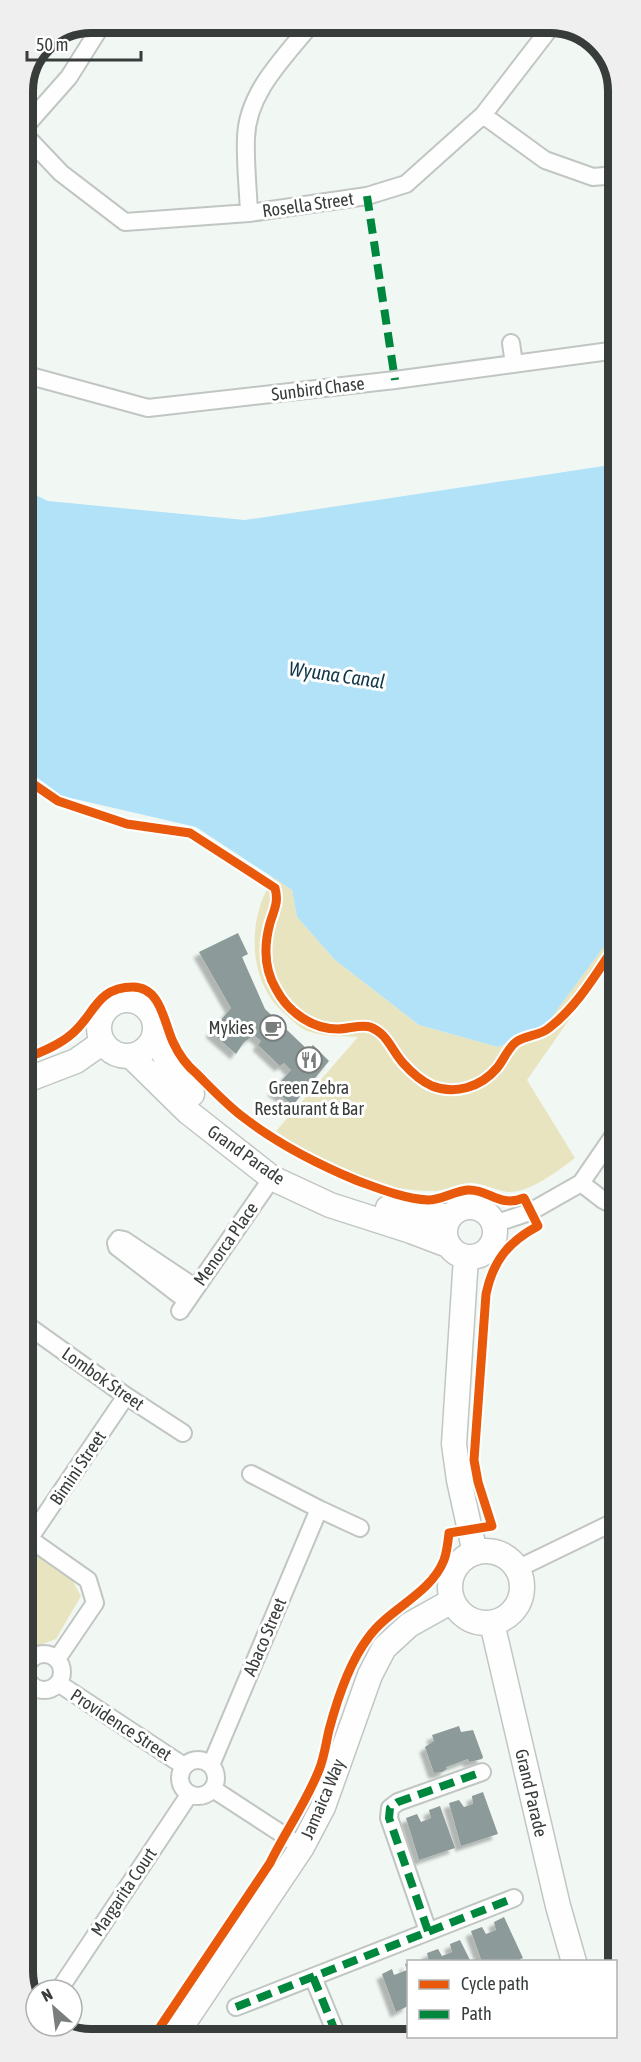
<svg xmlns="http://www.w3.org/2000/svg" width="641" height="2062" viewBox="0 0 641 2062" font-family="'Asap Condensed',sans-serif">
<defs>
<filter id="shadow"><feDropShadow dx="-5.5" dy="5.5" stdDeviation="1.5" flood-color="#0004"/></filter>
</defs>
<rect width="100%" height="100%" fill="#f1f8f4"/>
<path fill="#e9e4c0" d="M272,877L292,890L297,917L335,960L419,1025L498,1047L545,1025L617,929V951L527,1080L575,1158C558,1171 528,1194 507,1192C495,1190 483,1183 471,1183C459,1183 448,1190 436,1191C377,1192 322,1165 276,1131L358,1037C341,1036 324,1037 307,1031C299,1028 292,1020 285,1014C254,988 248,940 261,903C264,894 269,886 272,877Z
M24,1545L71,1578L81,1596L56,1639L35,1647L24,1639Z"/>
<path fill="#b1e2f8" d="M617,464V929L545,1026L498,1047L419,1025L335,960L297,917L292,890L196,827L62,796L23,767V489L48,501L245,520Z"/>
<path fill="#8c9a99" filter="url(#shadow)" d="M238,933L248,954L242,957L265,1009L308,1050L313,1045L329,1061L293,1105L273,1090L291,1070L284,1063L280,1066L258,1045L261,1041L254,1035L244,1042L236,1054L211,1032L231,1008L199,952Z
M459,1726L461,1732L473,1730L483,1757L482,1759L469,1762L468,1759L446,1767L447,1769L442,1772L434,1773L425,1747L434,1741L432,1735Z
M483,1792L498,1834L461,1846L449,1803L459,1800L464,1807L473,1804L472,1796Z
M440,1806L455,1848L419,1860L406,1818L417,1814L421,1822L431,1818L429,1810Z
M504,1917L523,1958L514,1962H482L471,1931L482,1927L486,1934L496,1930L494,1922Z
M460,1940L471,1962H429L427,1953L438,1949L442,1956L452,1952L450,1944Z
M408,1963V2006L396,2012L382,1974L392,1969L394,1975L407,1970L405,1964Z"/>
<g fill="none" stroke-linecap="round" stroke-linejoin="round">
<g stroke="#c1c6c3" stroke-width="20">
<path id="street" d="M483,115L545,160L593,177L616,175
M23,129L69,77L103,23
M23,133L61,173L125,222L249,213L367,196L406,184L483,115L554,23
M249,213C248,188 245,163 246,138C247,92 285,57 312,23
M511,343L514,364
M23,374L148,408L395,380L617,350
M581,1183L603,1200L618,1208
M494,1224L530,1212L581,1183L618,1129
M187,1301L117,1247L116,1243L119,1239L124,1240L196,1288
M180,1311L272,1178
M24,1323L126,1396L183,1433
M251,1474L319,1509L360,1528
M24,1535L88,1580L95,1603L57,1659
M29,1539L126,1396
M517,1569L618,1520
M26 1672a18 18 0 1 1 36 0a18 18 0 1 1-36 0Z
M58,1683L184,1766
M24,1700L34,1687
M180 1778a18 18 0 1 1 36 0a18 18 0 1 1-36 0Z
M211,1765L319,1509
M213,1789L302,1847
M428,1931L389,1818L390,1808L398,1802L482,1772
M313,1977L338,2038
M59,1990L189,1795
M236,2007L514,1898
M499,2038L501,2036"/>
</g>
<g stroke="#c1c6c3" stroke-width="27">
<path id="secondary" d="M99 1028a28 28 0 1 1 56 0a28 28 0 1 1-56 0Z
M155,1033L170,1068L192,1094
M131,1056L188,1112L272,1178L330,1205L411,1231L448,1245
M24,1081L76,1061L103,1042
M445 1232a25 25 0 1 1 50 0a25 25 0 1 1-50 0Z
M388,1208L414,1216H450
M466,1257L454,1444L459,1480L475,1553
M450 1587a36 36 0 1 1 72 0a36 36 0 1 1-72 0Z
M492,1623L558,1906L574,1962
M173,2039L302,1847L323,1807L370,1675L384,1648L409,1625L452,1601"/>
</g>
<use href="#street" stroke="#fdfefd" stroke-width="16"/>
<use href="#secondary" stroke="#fdfefd" stroke-width="24"/>
<path stroke="#00873e" stroke-width="8" stroke-dasharray="15 8" stroke-linecap="butt" d="M367,196L395,380
M428,1931L389,1818L390,1808L398,1802L482,1772
M313,1977L338,2038
M236,2007L514,1898
M499,2038L501,2036"/>
<g stroke="#fff" stroke-width="13">
<path id="cycleway" d="M23,777L58,801L127,824L190,833L275,888C279,902 274,910 270,923C264,945 264,969 276,989C288,1012 312,1029 338,1029C348,1029 362,1024 370,1027C387,1033 392,1051 403,1063C411,1072 421,1081 432,1086C455,1095 481,1087 497,1068C503,1061 508,1048 516,1042C525,1035 540,1036 549,1028C578,1006 597,972 617,943
M24,1059C39,1053 55,1047 68,1037C94,1019 94,987 133,987C161,987 164,1023 173,1042C179,1055 186,1065 197,1074C212,1089 227,1105 243,1117C279,1145 317,1164 358,1181C380,1189 405,1199 428,1200C442,1200 454,1191 468,1190C490,1189 498,1208 524,1198L538,1226C508,1242 493,1261 486,1294L474,1460L478,1482L492,1526L449,1533C448,1542 447,1552 444,1560C430,1595 389,1608 368,1638C349,1663 337,1700 329,1730C326,1743 324,1758 319,1770C306,1803 285,1832 270,1863L152,2039"/>
</g>
<use href="#cycleway" stroke="#e8590c" stroke-width="9"/>
</g>
<defs>
<g id="cafe-ring" transform="scale(1.35)"><circle r="9.5" fill="#fff" stroke="#797e7c" stroke-width="1.5"/><path d="M-5.5-4.5H6V0H3Q3 3.5 0 3.5H-2.5Q-5.5 3.5-5.5 0ZM3-3.2v2h1.7v-2ZM-6 4.5H4V6H-6Z" fill="#797e7c"/></g>
<g id="restaurant-ring" transform="scale(1.35)"><circle r="9.5" fill="#fff" stroke="#797e7c" stroke-width="1.5"/><path d="M-5-6h1v4h1v-4h1v4h1v-4h1v5L-1.5 .5V6h-2V.5L-5-1ZM5-6V6H3V1.5H1.5Q1.5-4 5-6Z" fill="#797e7c"/></g>
</defs>
<g fill-rule="evenodd">
<use href="#cafe-ring" x="273" y="1028"/>
<use href="#restaurant-ring" x="309" y="1060"/>
</g>
<g text-anchor="middle" stroke-width="6" stroke-linejoin="round" paint-order="stroke">
<g font-size="18" fill="#383d3b" stroke="#fff">
<text transform="translate(308 205) rotate(-8)" y="6">Rosella Street</text>
<text transform="translate(318 389) rotate(-7)" y="6">Sunbird Chase</text>
<text transform="translate(246 1155) rotate(35)" y="6">Grand Parade</text>
<text transform="translate(226 1244) rotate(-55)" y="6">Menorca Place</text>
<text transform="translate(103 1379) rotate(35)" y="6">Lombok Street</text>
<text transform="translate(78 1468) rotate(-56)" y="6">Bimini Street</text>
<text transform="translate(265 1637) rotate(-67)" y="6">Abaco Street</text>
<text transform="translate(121 1725) rotate(33)" y="6">Providence Street</text>
<text transform="translate(531 1793) rotate(77)" y="6">Grand Parade</text>
<text transform="translate(323 1799) rotate(-67)" y="6">Jamaica Way</text>
<text transform="translate(124 1892) rotate(-56)" y="6">Margarita Court</text>
</g>
<g font-size="18" fill="#383d3b" stroke="#fff" text-anchor="end">
<text x="254" y="1034">Mykies</text>
<text x="309" y="1094" text-anchor="middle">Green Zebra<tspan x="309" dy="21">Restaurant &amp; Bar</tspan></text>
</g>
<g font-size="20" font-style="italic" fill="#113849" stroke="#fff">
<text transform="translate(337 675) rotate(8)" y="7">Wyuna Canal</text>
</g>
</g>
<path d="M0 0H641V2062H0ZM91 33H550A58 58 0 0 1 608 91V1971A58 58 0 0 1 550 2029H91A58 58 0 0 1 33 1971V91A58 58 0 0 1 91 33Z" fill="#efefef" fill-rule="evenodd"/>
<path fill="none" stroke="#383d3b" stroke-width="8" d="M91 33H550A58 58 0 0 1 608 91V1971A58 58 0 0 1 550 2029H91A58 58 0 0 1 33 1971V91A58 58 0 0 1 91 33Z"/>
<rect x="407" y="1960" width="210" height="78" fill="#ffffff" stroke="#afb1b1" stroke-width="1.5"/>
<rect x="419" y="1980" width="30" height="9" fill="#e8590c" stroke="#afb1b1" stroke-width="1.5"/>
<text x="461" y="1990" font-size="18" fill="#383d3b">Cycle path</text>
<rect x="419" y="2010" width="30" height="9" fill="#00873e" stroke="#afb1b1" stroke-width="1.5"/>
<text x="461" y="2020" font-size="18" fill="#383d3b">Path</text>
<g transform="translate(54 2008) rotate(332)"><circle r="28" fill="#ffffff" stroke="#afb1b1" stroke-width="1.5"/>
<path d="M0-4.5L10 22L0 15L-10 22Z" fill="#797e7c"/>
<text y="-9" font-size="16" font-weight="bold" text-anchor="middle" fill="#383d3b">N</text>
</g>
<path d="M27 51v9h114v-9" fill="none" stroke="#383d3b" stroke-width="3"/>
<text x="36" y="51" font-size="18" fill="#383d3b" stroke="#ffffff" stroke-width="4.5" paint-order="stroke">50 m</text>
</svg>
